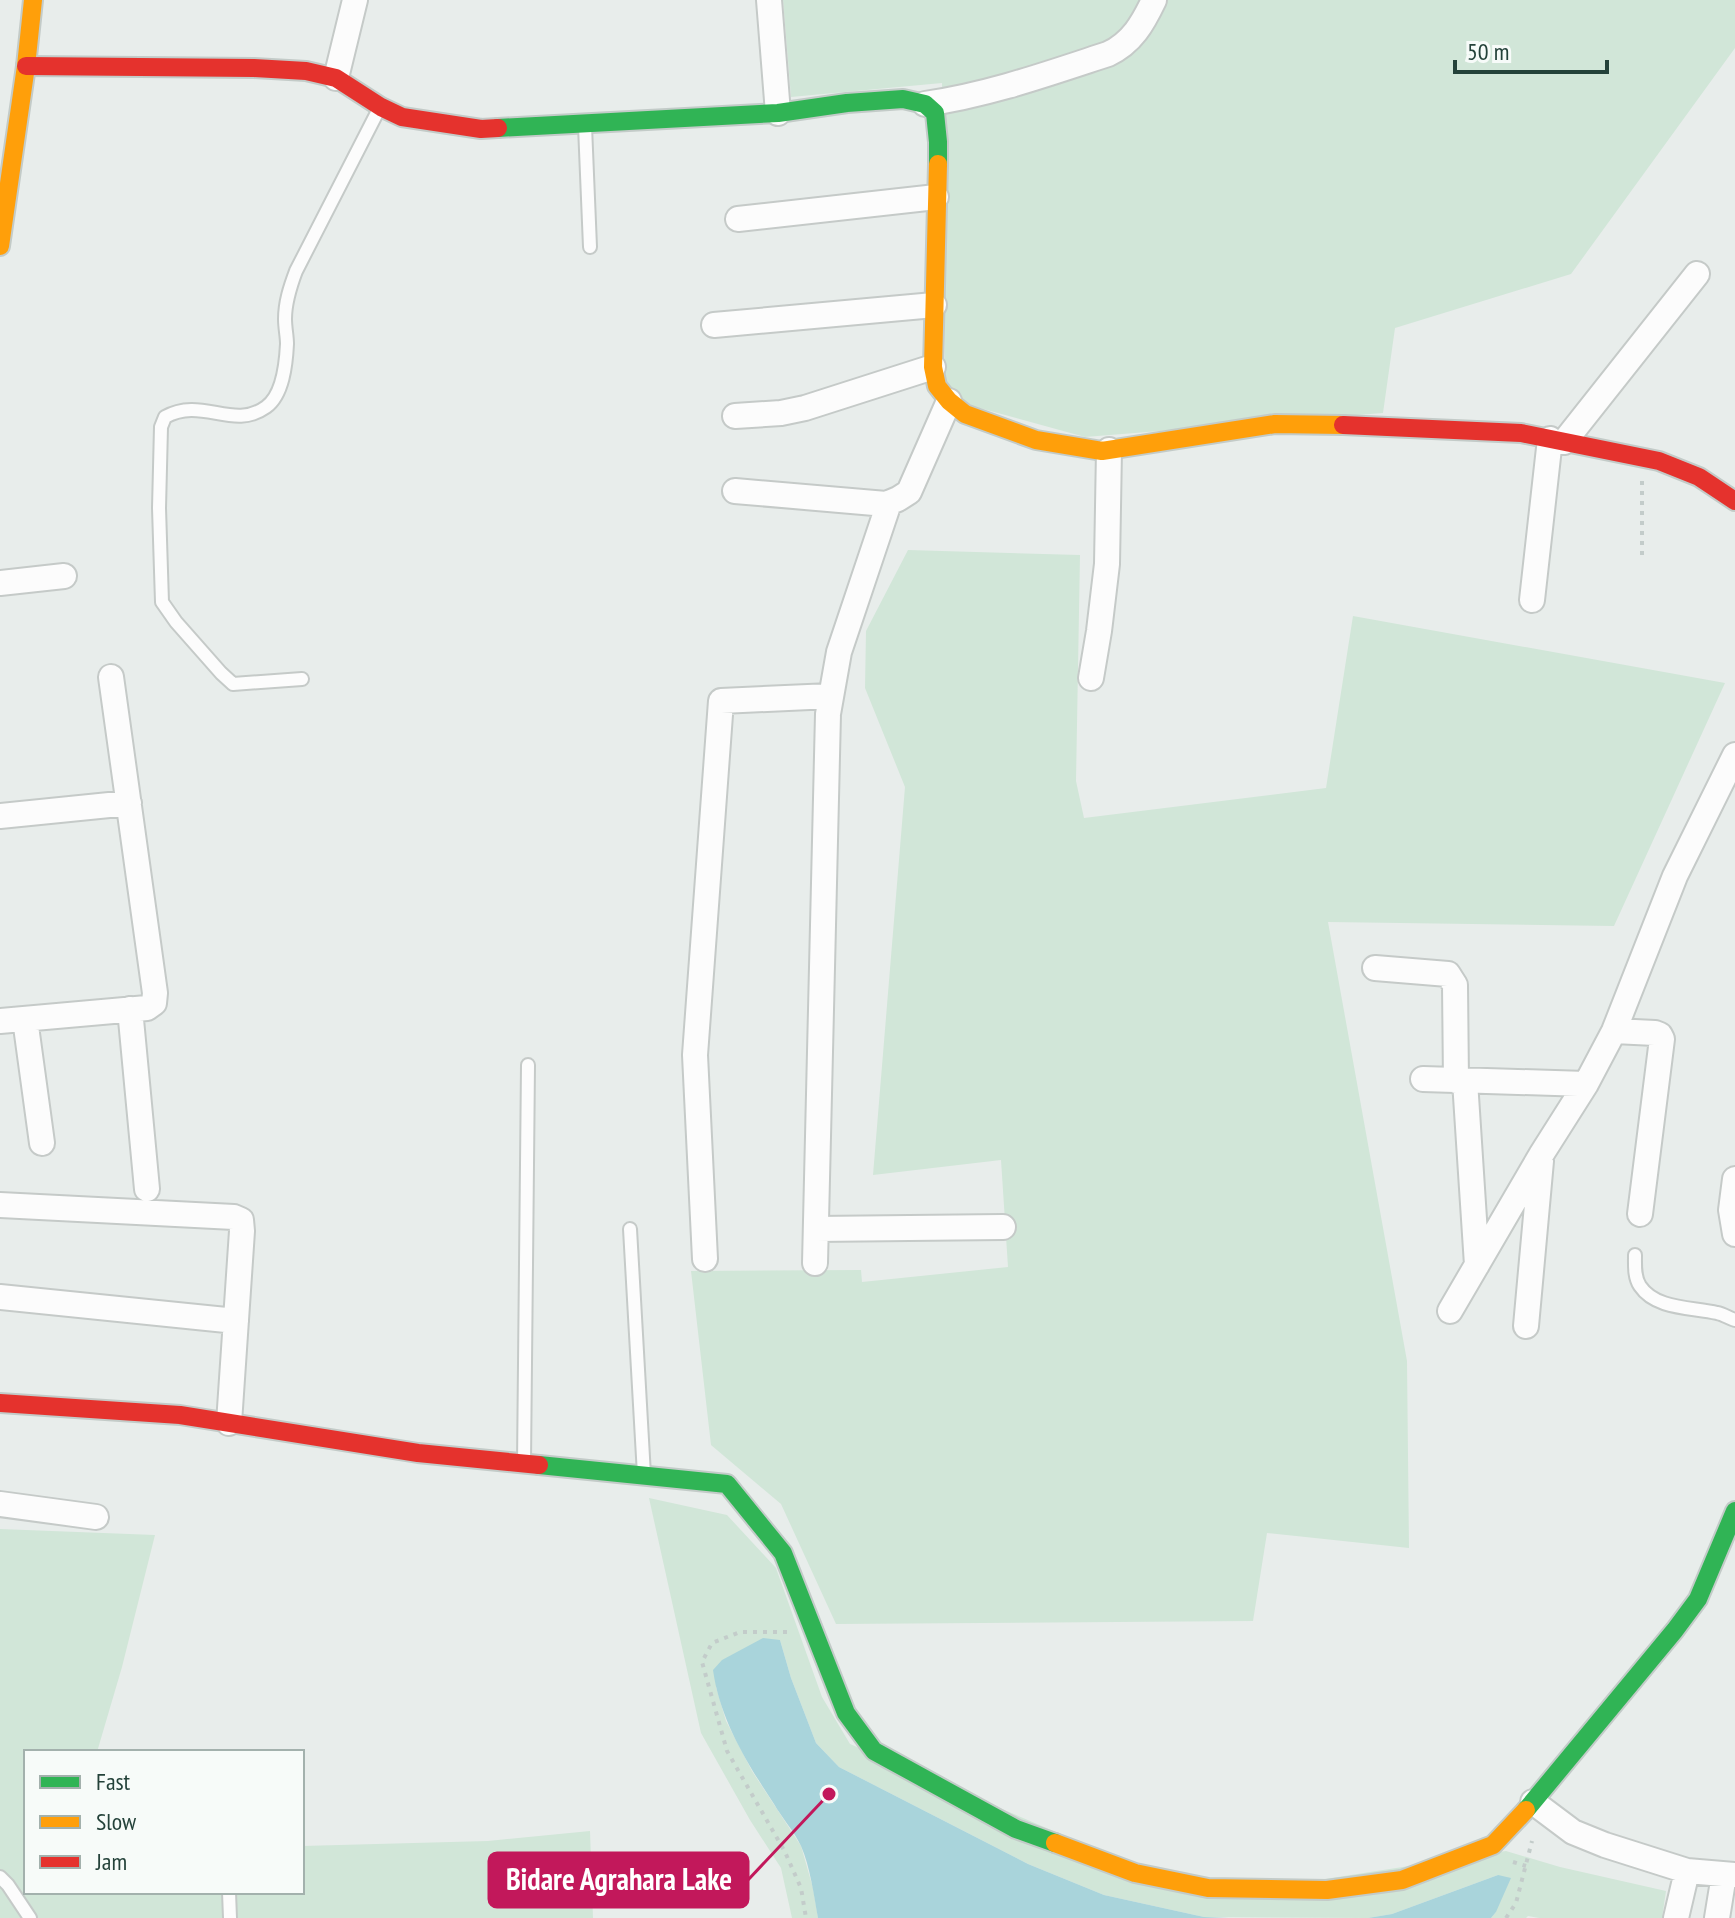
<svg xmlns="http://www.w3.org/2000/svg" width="1735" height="1918" viewBox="0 0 1735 1918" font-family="'PT Sans Narrow',sans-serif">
<rect width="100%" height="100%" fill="#e8edeb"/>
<path fill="#d1e6d8" d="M783,0H1735V48L1571,274L1395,328L1383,413L1085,437L972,406L945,383L942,83L791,97Z
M908,550L1080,555L1076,781L1084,818L1326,788L1353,616L1725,683L1614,926L1328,922L1407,1361L1409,1548L1267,1533L1253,1621L836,1624L781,1504L711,1445L691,1271L861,1270L862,1282L1008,1267L1001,1160L873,1175L905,787L865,688L866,631Z
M649,1498L727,1515L776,1568L822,1697L850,1744L1208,1897L1506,1851L1560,1867L1666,1891L1662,1918H1539L1528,1916L1526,1918H1491L1496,1912L1498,1875L1392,1914L1368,1918L1204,1917L1104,1895L1028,1864L839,1767L816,1743L791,1678L780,1640L716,1687L726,1721L752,1771L801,1846L813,1888L818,1918H792L781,1868L750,1820L701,1733Z
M0,1529L155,1535L122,1667L97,1752H26V1892H302V1846L488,1841L590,1831L593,1918H0Z"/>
<path fill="#a9d4db" d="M763,1638L780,1640L791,1678L816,1743L839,1767L1028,1864L1104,1895L1204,1917L1229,1918H818C814,1896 810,1866 801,1846C794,1831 782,1818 774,1804C747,1763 720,1720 713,1670L722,1660Z
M1498,1875L1511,1878L1496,1912L1491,1918H1368L1392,1914Z"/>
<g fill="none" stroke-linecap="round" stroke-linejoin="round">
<g stroke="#c5cac8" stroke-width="16">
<path id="lane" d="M585,126L590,247
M302,679L233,684L221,673L176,622L162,602L159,508L161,427L165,417C202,396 233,431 266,407C283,395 286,364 287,344C287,336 285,328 285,319C285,302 290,287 296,271L379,109
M630,1229L644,1475
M1635,1255C1635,1265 1634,1277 1640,1286C1656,1310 1693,1307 1717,1313C1723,1314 1729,1318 1735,1320
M524,1463L528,1065
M0,1877L8,1885L30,1918
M229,1892L230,1918"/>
</g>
<g stroke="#c5cac8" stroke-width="28">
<path id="street" d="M769,0L778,113
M336,78L355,0
M925,104C988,95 1047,74 1108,54C1132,43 1143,23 1154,0
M738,219L936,197
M714,325L934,305
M735,416L781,413L805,408L933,367
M1564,442L1697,274
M735,491L886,504L898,499L909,492L949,401
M0,583L64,576
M1532,600L1550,439
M1091,678L1099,631L1107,564L1109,450
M0,816L129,803
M1375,968L1448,974L1455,985L1456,1081
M130,1009L147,1189
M25,1019L42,1143
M0,1021L147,1008L154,1003L155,993L111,677
M1614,1031L1655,1033L1660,1035L1662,1039L1640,1214
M1423,1079L1586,1084
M1465,1081L1477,1265
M1735,1179L1731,1210L1735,1234
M0,1205L234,1217L241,1220L242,1231L229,1423
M816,1229L1003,1227
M705,1259L695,1055L721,701L831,696
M815,1263L828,714L839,652L889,503
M0,1297L236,1321
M1450,1311L1541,1155L1586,1084L1614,1031L1675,876L1735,755
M1526,1326L1541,1161
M0,1504L96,1517
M1533,1802L1573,1832L1605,1845L1687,1871L1735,1875
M1676,1918L1687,1871
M1717,1918L1724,1875"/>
</g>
<g stroke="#c3cbc8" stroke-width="22">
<path id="fast" d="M498,128L778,113L847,103L903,99L925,104L935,113L938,142V164
M539,1465L727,1484L783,1553L846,1713L874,1751L1016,1829L1055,1843
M1526,1810L1675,1630L1698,1599L1735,1511"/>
</g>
<g stroke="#c3cbc8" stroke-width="22">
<path id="slow" d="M938,164L933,367L937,386L949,401L965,414L1036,440L1102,451L1275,424L1343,425
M0,246L26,66L33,0
M1055,1843L1135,1873L1208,1888L1327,1890L1402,1880L1493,1845L1526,1810"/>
</g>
<g stroke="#c3cbc8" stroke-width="22">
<path id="jam" d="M26,66L254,68L306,71L336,78L381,107L402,117L481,129L498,128
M1343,425L1521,433L1659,461L1699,477L1735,501
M0,1403L180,1415L418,1453L539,1465"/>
</g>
<path stroke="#c3ccca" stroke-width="4" stroke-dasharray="4 6" stroke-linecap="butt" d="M1642,555V481
M787,1632H740L712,1643L702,1662L727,1751L785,1852L801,1888L806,1918
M1513,1862L1526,1866
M1506,1918L1516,1903L1532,1841"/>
<use href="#lane" stroke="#fcfcfc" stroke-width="12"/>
<use href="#street" stroke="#fcfcfc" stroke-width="24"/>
<use href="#fast" stroke="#30b455" stroke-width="18"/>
<use href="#slow" stroke="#ff9f0a" stroke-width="18"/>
<use href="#jam" stroke="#e5322d" stroke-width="18"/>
</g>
<path fill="none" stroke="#c2185b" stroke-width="3" d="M829 1794L748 1880"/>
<circle fill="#c2185b" stroke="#f7fbf9" stroke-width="3" cx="829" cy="1794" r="8"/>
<rect fill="#c2185b" stroke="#c2185b" stroke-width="3" x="489" y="1853" width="259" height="54" rx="8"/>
<g font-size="30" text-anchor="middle" font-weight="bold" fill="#fff">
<text x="619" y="1890">Bidare Agrahara Lake</text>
</g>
<rect x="24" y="1750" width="280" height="144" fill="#f7fbf9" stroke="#a3b1ad" stroke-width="2"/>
<rect x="40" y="1776" width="40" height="12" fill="#30b455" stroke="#a3b1ad" stroke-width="2"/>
<text x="96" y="1790" font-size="24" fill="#24423a">Fast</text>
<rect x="40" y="1816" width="40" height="12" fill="#ff9f0a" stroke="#a3b1ad" stroke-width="2"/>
<text x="96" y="1830" font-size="24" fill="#24423a">Slow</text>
<rect x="40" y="1856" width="40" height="12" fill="#e5322d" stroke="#a3b1ad" stroke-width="2"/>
<text x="96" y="1870" font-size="24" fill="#24423a">Jam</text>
<path d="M1455 60v12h152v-12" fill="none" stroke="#24423a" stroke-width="4"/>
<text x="1467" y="60" font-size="24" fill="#24423a" stroke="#f7fbf9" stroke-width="6" paint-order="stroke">50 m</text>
</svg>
